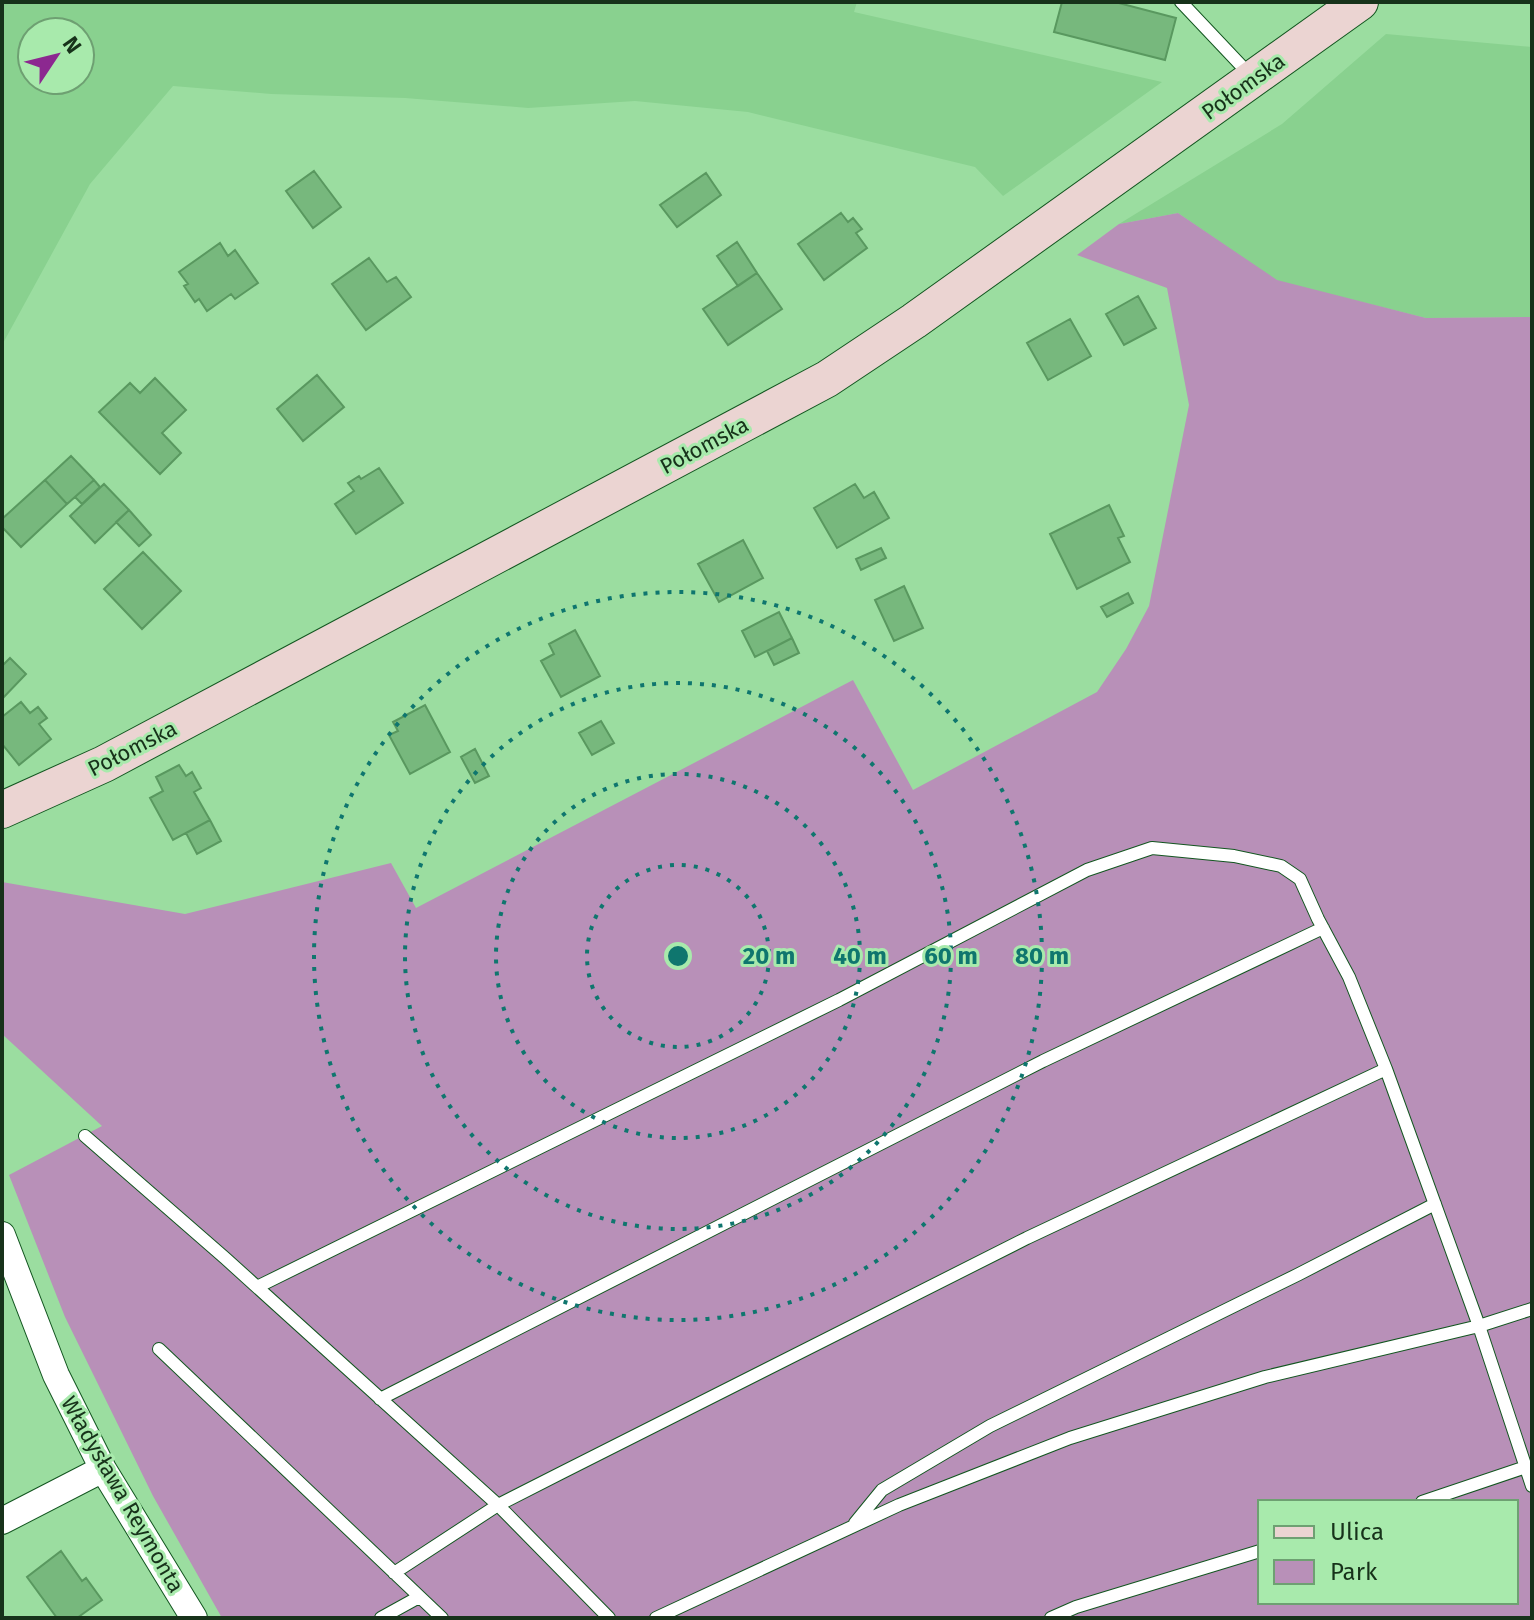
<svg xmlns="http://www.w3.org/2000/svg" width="1534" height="1620" viewBox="0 0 1534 1620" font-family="'Fira Sans',sans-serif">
<rect width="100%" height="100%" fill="#9bdda0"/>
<path fill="#89d18f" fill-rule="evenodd" d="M2,2H857L854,12L1162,82L1003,196L975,167L748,112L635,101L528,108L405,98L271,94L173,86L90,184L2,345ZM32,32H80V80H32Z
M1386,34L1532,47V317L1426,318L1277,281L1178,213L1119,224L1282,124Z"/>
<path fill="#b890b8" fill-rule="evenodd" d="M1178,213L1277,280L1426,318L1532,317V1618H222L153,1496L65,1317L9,1175L102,1126L2,1034V882L185,914L391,863L416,908L853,680L913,790L1097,692L1126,649L1149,606L1189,405L1167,288L1077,255L1119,224ZM1260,1502H1516V1602H1260Z"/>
<path fill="#77b87d" stroke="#59985f" stroke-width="2" d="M1062,2H1115L1176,18L1165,60L1054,32Z
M314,171L341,207L313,228L286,191Z
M706,173L721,195L677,227L660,205Z
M841,213L848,222L853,218L862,229L856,233L867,248L824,280L798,244Z
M737,242L757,273L738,286L717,256Z
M220,243L228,256L235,250L258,283L235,299L231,294L207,311L199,299L195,302L184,286L188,284L179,272Z
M369,258L387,282L396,277L411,297L366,330L332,284Z
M757,273L782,309L728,345L703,309Z
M1138,296L1156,328L1124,345L1106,314Z
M1070,319L1091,356L1048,380L1027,343Z
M317,375L344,407L303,441L277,409Z
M155,378L186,410L162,433L181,453L160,474L99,412L130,383L140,393Z
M71,456L94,480L67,504L45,480Z
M379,468L403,503L356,534L335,504L354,491L348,483L359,476L361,479Z
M45,480L67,504L21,547L2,527V519Z
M94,480L100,487L82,504L75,497Z
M104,484L129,510L95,543L70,516Z
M855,484L864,498L874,492L889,518L837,548L814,508Z
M1109,505L1124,536L1118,538L1130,562L1077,589L1050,534Z
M129,510L151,535L139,546L116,522Z
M743,540L763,578L719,602L698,564Z
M881,548L886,558L861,570L856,559Z
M143,552L181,591L142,629L104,589Z
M904,586L923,628L894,641L875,600Z
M1128,593L1133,603L1107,617L1101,607Z
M779,612L792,638L755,657L742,631Z
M575,630L600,676L561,697L541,661L554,654L549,644Z
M792,638L799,653L774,665L767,651Z
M10,658L26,674L2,699V666Z
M21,702L30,713L38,707L47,718L39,724L51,739L19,765L2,744V717Z
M425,705L450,752L410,774L389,735L398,731L393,722Z
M601,721L614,743L592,755L579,733Z
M475,749L489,776L475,783L461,757Z
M179,765L186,776L192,772L201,788L194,792L210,820L173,840L150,798L163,791L156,777Z
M210,820L221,841L197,854L186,833Z
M61,1551L82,1581L86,1578L102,1600L77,1618H57L27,1577Z"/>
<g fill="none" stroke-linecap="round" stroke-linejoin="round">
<g stroke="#135620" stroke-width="14">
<path id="lane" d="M1181,2L1251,76
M85,1136L225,1258L498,1505L609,1618
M257,1287L839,1000L1087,870L1152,848L1234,856L1281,866L1300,879L1318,919L1349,977L1386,1069L1479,1326L1265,1377L1070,1438L899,1505L656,1618
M1532,1309L1479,1326L1532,1486
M159,1349L442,1618
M380,1399L1043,1061L1323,928
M1422,1502L1526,1467
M855,1523L882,1490L990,1426L1299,1274L1435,1204
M394,1573L498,1505L561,1473L1027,1238L1386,1069
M381,1618L419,1597
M1051,1618L1076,1607L1260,1551"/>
</g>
<g stroke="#135620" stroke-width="28">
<path id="street" d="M2,1235L56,1375L103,1469L194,1618
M2,1521L103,1469"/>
</g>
<g stroke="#135620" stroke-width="38">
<path id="secondary" d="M2,810L104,764L827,379L914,321L1360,2"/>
</g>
<use href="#lane" stroke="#fff" stroke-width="12"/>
<use href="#street" stroke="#fff" stroke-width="26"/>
<use href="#secondary" stroke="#ebd4d2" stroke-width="36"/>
</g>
<g fill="none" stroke="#0f766e" stroke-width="4" stroke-dasharray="4 8">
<circle cx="678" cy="956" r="91"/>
<circle cx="678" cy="956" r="182"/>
<circle cx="678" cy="956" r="273"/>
<circle cx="678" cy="956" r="364"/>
</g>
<g text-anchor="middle" stroke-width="6" stroke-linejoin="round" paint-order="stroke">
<g font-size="22" fill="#17321a" stroke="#a8eaac">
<text transform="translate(1243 86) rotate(-36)" y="8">Połomska</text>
<text transform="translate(704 445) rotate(-28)" y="8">Połomska</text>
<text transform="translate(132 748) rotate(-27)" y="8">Połomska</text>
<text transform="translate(123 1494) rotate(60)" y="8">Władysława Reymonta</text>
</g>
</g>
<circle cx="678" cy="956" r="12" fill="#0f766e" stroke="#a8eaac" stroke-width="4"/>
<g font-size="24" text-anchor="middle" font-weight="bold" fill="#0f766e" stroke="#a8eaac" stroke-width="6" stroke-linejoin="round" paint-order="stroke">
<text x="769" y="964">20 m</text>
<text x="860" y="964">40 m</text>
<text x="951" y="964">60 m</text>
<text x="1042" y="964">80 m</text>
</g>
<rect width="1534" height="1620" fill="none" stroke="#17321a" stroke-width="8"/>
<rect x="1258" y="1500" width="260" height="104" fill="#a8eaac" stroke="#6ea072" stroke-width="2"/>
<rect x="1274" y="1526" width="40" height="12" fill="#ebd4d2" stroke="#6ea072" stroke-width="2"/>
<text x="1330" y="1540" font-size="24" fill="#17321a">Ulica</text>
<rect x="1274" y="1560" width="40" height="24" fill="#b890b8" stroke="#6ea072" stroke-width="2"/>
<text x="1330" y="1580" font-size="24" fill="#17321a">Park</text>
<g transform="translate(56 56) rotate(55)"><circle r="38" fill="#a8eaac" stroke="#6ea072" stroke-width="2"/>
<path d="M0-6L14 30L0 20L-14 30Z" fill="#8c2890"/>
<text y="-12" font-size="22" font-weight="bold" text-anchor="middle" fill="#17321a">N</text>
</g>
</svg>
